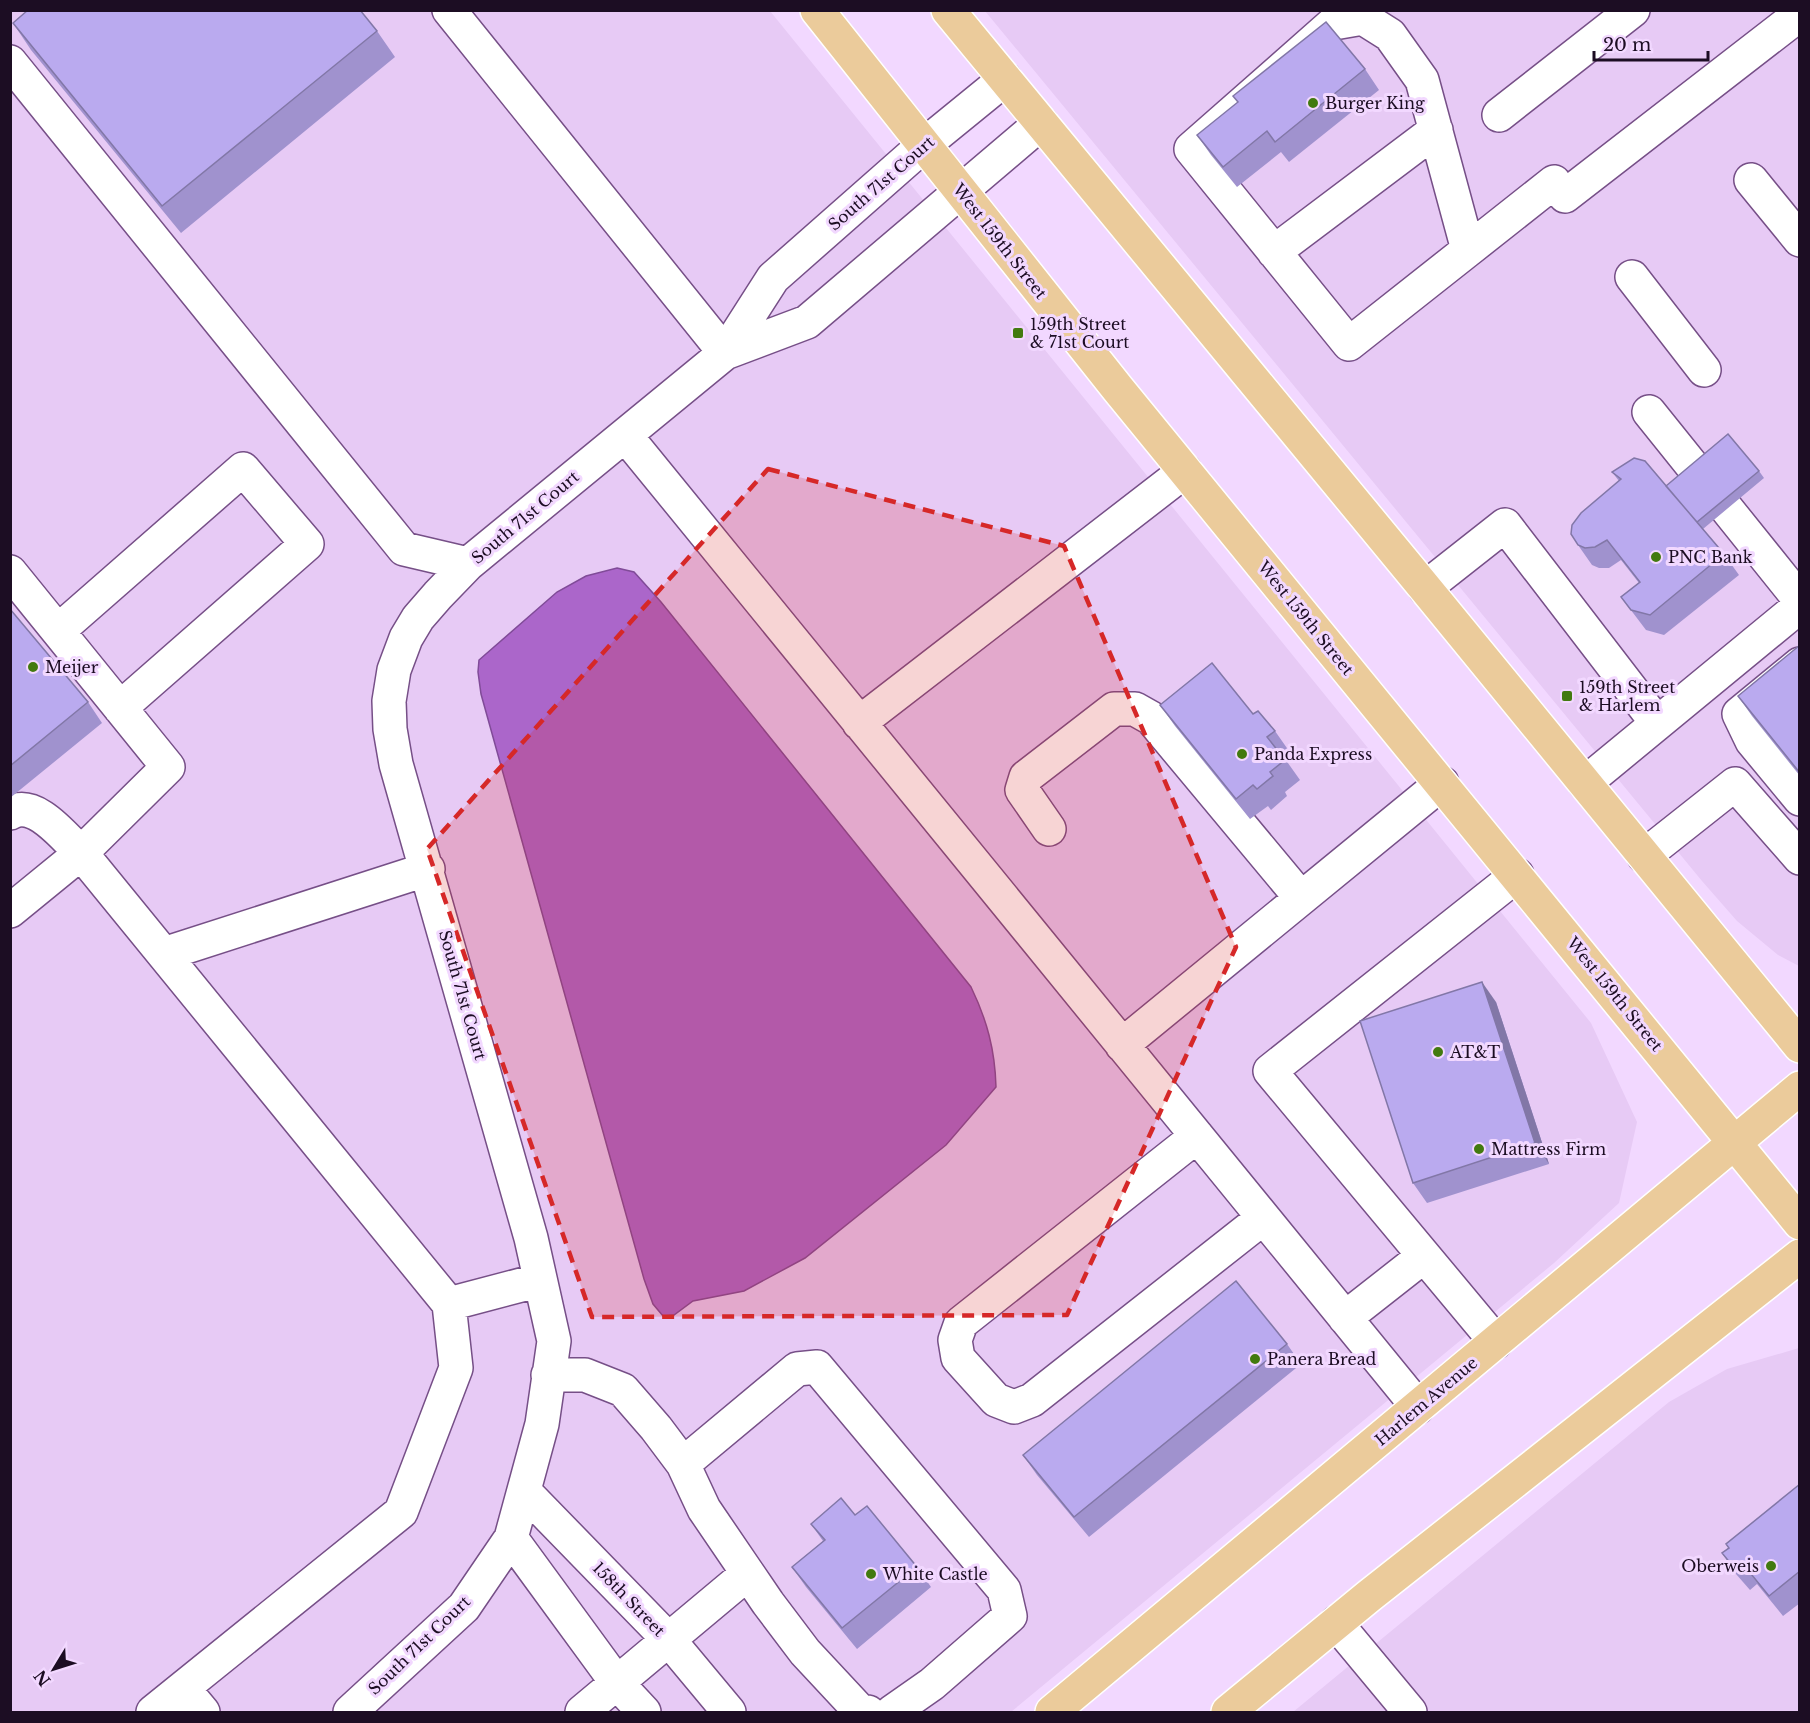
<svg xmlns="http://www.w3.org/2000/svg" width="1810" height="1723" viewBox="0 0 1810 1723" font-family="'Libre Baskerville',serif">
<rect width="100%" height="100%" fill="#f2d8ff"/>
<path fill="#e7caf5" d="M11,11H770L1591,1023L1637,1122L1619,1203L1554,1263L1011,1712H11Z
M985,11H1799V966L1778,955L1737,921L1702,881Z
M1799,1348V1712H1293L1669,1402L1727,1369Z"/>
<path fill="#ab66ca" stroke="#804b98" stroke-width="1.5" d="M617,568L634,572L661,602L971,987C987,1020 995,1050 996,1087L946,1145L805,1258L744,1291L693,1301L674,1315L663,1316L653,1304L644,1279L481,694L478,672L479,660L557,592L586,576Z"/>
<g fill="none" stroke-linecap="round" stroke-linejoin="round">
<g stroke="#764f87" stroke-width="36">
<path id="minor" d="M449,10L725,353
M1363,18L1390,35L1422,80L1468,250L1349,344L1191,149L1334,23Z
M10,62L404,549L468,564
M1499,115L1633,10
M1751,180L1800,240
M1565,196L1800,14
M1468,250L1554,182
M1274,252L1436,130
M1632,277L1704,370
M725,353L807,322L1041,123
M1649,412L1800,600
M625,435L1418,1407
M10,572L168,767L81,853L10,911
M1425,588L1505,525L1657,723
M58,631L243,469L307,544L120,708
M1800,664L1739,714L1752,741L1800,799
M859,723L1185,471
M1585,783L1800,606
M10,813C35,798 65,838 81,853L449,1304L456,1368L401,1512L153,1712
M1049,829L1022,790L1026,777L1114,709H1135L1151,718L1301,898
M1644,856L1735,784L1800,858
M164,954L428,869
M1122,1045L1442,783
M1197,1136L961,1323L955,1340L958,1358L996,1400L1014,1407L1032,1400L1263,1218
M449,1304L540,1280
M1345,1318L1424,1256
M1496,1342L1270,1071L1517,875
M548,1375H585L623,1390L656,1428L683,1464L704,1509L768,1603L805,1652L860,1711L868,1712
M683,1464L797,1369L817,1367L1004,1590L1010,1616L932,1684L892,1712
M524,1491L669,1640L729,1712
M511,1538L617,1683L644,1712
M1336,1623L1410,1712
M183,1688L203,1712
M350,1712L464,1607L511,1538L542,1424L554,1341L531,1238L396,764L390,729L389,701L394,670L406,638L418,618L438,595L468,564L725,353L773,278L924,145L1005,79
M582,1712L747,1574"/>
</g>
<g stroke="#fff" stroke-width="36">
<path id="major" d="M817,10L1118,389L1800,1223
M948,10L1425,588L1800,1046
M1052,1712L1800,1088
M1228,1712L1369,1596L1800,1256"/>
</g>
<use href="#minor" stroke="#fff" stroke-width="33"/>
<use href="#major" stroke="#ebcb9b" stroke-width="33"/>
</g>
<path fill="#a092ce" d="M13,23L377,31L395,57L181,233L31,50Z
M1365,69L1379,90L1289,162L1281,152L1237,187L1211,155L1197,135Z
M1759,471L1764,478L1703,529L1724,554L1739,575L1664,635L1646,630L1621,597L1639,583L1621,560L1609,568H1599L1592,565L1578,545L1619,481L1612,472L1666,486Z
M10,609L88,702L102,723L10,798Z
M1800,645V776L1752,716L1738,696Z
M1160,705L1253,714L1275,731L1289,751L1283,756L1300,780L1285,792L1287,796L1271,810L1268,806L1250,819L1175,726Z
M1496,1002L1549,1164L1427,1203L1413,1183Z
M1287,1344L1301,1364L1089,1537L1037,1475L1023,1455Z
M1800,1484V1603L1783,1616L1757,1584L1750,1590L1736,1574L1722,1553Z
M855,1515L917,1567L931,1587L857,1649L806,1587L792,1567L823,1541L811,1524Z"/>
<path fill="#8277a7" d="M1482,982L1496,1002L1549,1164L1535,1143Z"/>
<path fill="#baaaef" stroke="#8277a7" stroke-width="1.5" d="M28,10H360L377,31L162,206L13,23Z
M1326,22L1365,69L1275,142L1267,131L1223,167L1197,135L1238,102L1233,96Z
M1728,434L1759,471L1697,522L1666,486Z
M1634,458L1645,461L1724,554L1650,615L1631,610L1621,597L1640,582L1607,540L1595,547L1585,548L1578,545L1571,534L1572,525L1581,513L1621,479L1612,472Z
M10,609L88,702L10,766Z
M1800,645V773L1738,696Z
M1212,663L1253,714L1258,711L1275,731L1267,737L1285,760L1270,772L1273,776L1257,789L1253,785L1236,799L1160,705Z
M1482,982L1535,1143L1413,1183L1360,1021Z
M1236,1281L1287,1344L1074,1517L1023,1455Z
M1800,1484V1571L1769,1596L1743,1564L1736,1570L1722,1553L1729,1548L1726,1544Z
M841,1498L855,1515L867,1506L917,1567L842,1628L792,1567L825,1540L811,1524Z"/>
<path fill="#d62828" fill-opacity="0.2" stroke="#d62828" stroke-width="4.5" stroke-dasharray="12 8" stroke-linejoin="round" d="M768,469L1064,546L1236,947L1067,1315L592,1317L427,849Z"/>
<g fill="#427a0f" stroke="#f2d8ff" stroke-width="2">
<circle cx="1313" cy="103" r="6"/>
<rect x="1012" y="327" width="12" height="12" rx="3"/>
<circle cx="1656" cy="557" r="6"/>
<circle cx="33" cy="667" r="6"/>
<rect x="1561" y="690" width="12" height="12" rx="3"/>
<circle cx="1242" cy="754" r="6"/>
<circle cx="1438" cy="1052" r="6"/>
<circle cx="1479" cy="1149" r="6"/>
<circle cx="1255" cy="1359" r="6"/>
<circle cx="1771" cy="1566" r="6"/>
<circle cx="871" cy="1574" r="6"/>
</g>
<g text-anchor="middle" stroke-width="6" stroke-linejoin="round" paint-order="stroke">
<g font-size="16" fill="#1c0d23" stroke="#f2d8ff" text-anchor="start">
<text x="1325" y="109">Burger King</text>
<text x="1030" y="330">159th Street<tspan x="1030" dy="18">&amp; 71st Court</tspan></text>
<text x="1668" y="563">PNC Bank</text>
<text x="45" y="673">Meijer</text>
<text x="1579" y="693">159th Street<tspan x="1579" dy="18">&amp; Harlem</tspan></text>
<text x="1254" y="760">Panda Express</text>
<text x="1450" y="1058">AT&amp;T</text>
<text x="1491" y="1155">Mattress Firm</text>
<text x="1267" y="1365">Panera Bread</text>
<text x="1759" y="1572" text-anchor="end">Oberweis</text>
<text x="883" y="1580">White Castle</text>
</g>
<g font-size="16" fill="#1c0d23" stroke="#f2d8ff">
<text transform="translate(881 183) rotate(-41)" y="6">South 71st Court</text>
<text transform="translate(1000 241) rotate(52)" y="6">West 159th Street</text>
<text transform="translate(525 517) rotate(-40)" y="6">South 71st Court</text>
<text transform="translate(1306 618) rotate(51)" y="6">West 159th Street</text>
<text transform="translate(1615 994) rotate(51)" y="6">West 159th Street</text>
<text transform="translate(463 995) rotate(74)" y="6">South 71st Court</text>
<text transform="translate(1426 1401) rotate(-40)" y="6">Harlem Avenue</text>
<text transform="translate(629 1599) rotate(46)" y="6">158th Street</text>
<text transform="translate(419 1645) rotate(-44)" y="6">South 71st Court</text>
</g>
</g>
<rect width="1810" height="1723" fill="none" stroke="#1c0d23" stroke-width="24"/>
<g transform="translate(54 1669) rotate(232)" stroke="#f2d8ff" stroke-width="4.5" paint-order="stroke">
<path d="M0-4.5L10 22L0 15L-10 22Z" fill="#1c0d23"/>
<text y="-9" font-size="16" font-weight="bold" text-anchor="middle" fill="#1c0d23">N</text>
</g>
<path d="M1594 51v9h114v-9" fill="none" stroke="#1c0d23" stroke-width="3"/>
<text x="1603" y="51" font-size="18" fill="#1c0d23" stroke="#f2d8ff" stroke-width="4.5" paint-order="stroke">20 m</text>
</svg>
